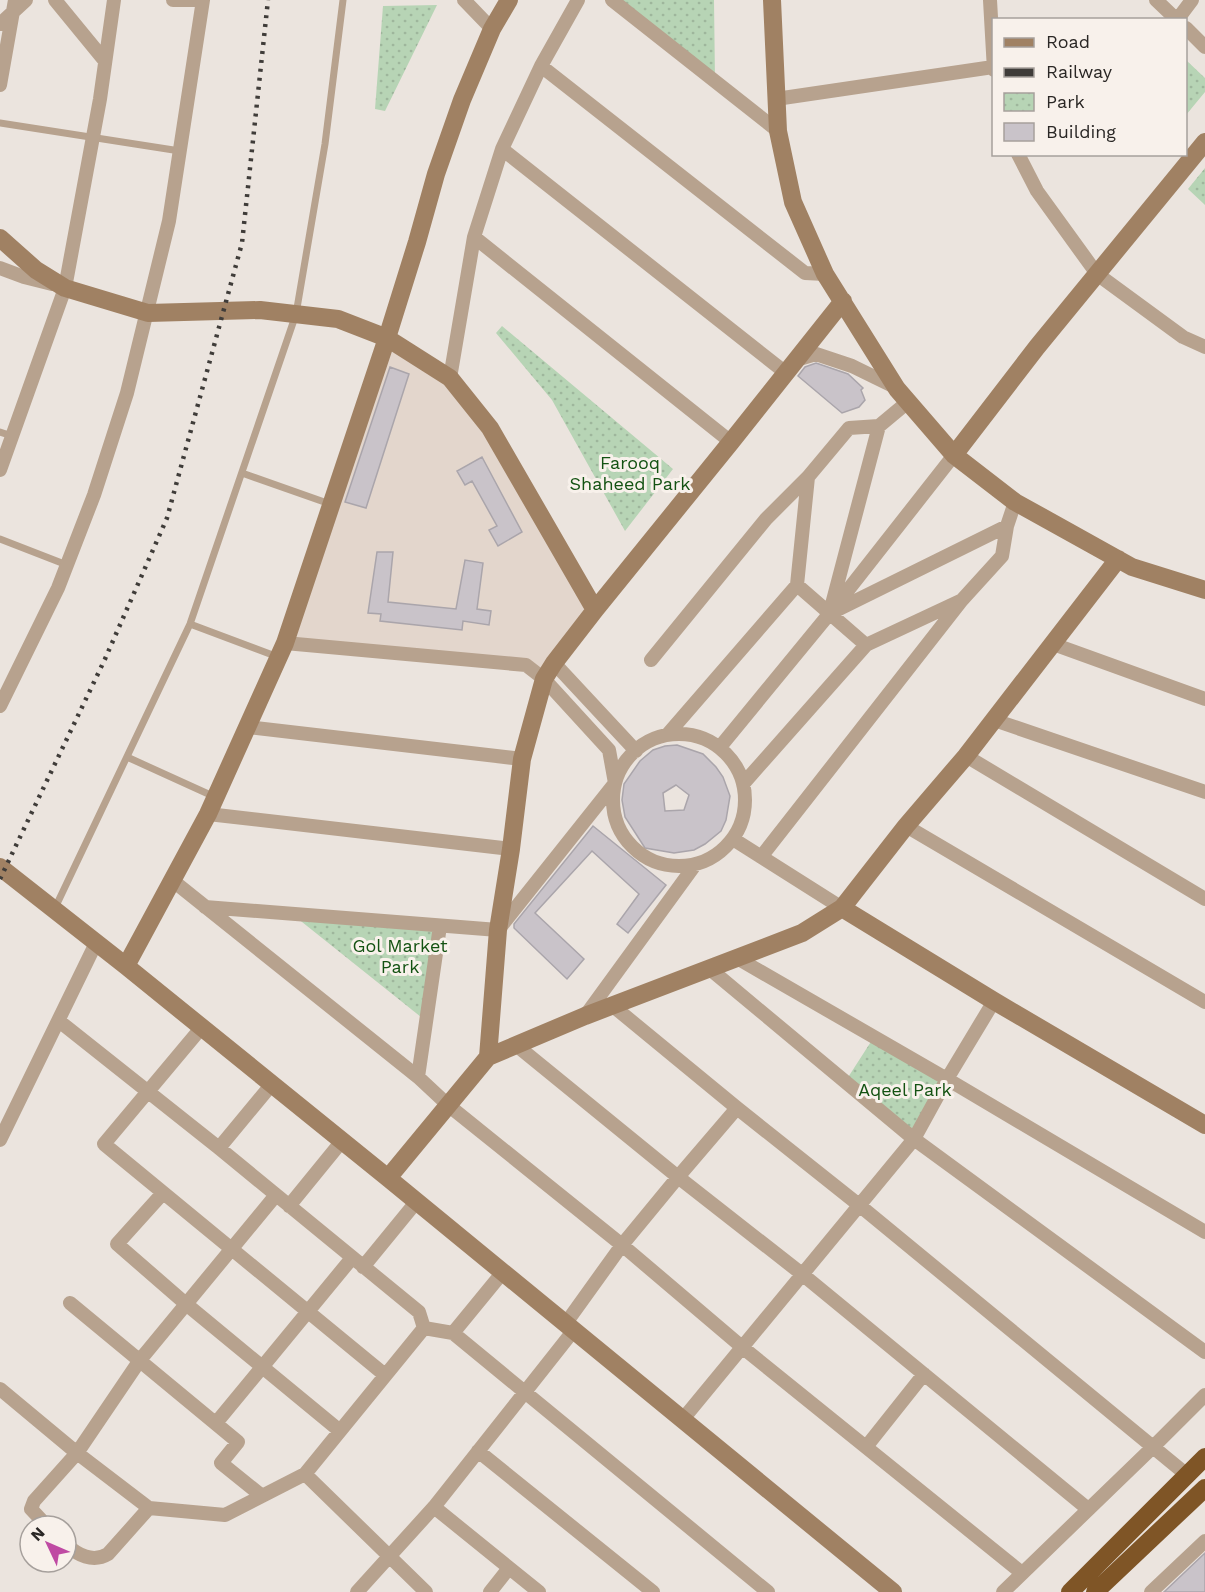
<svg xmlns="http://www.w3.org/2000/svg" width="1205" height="1592" viewBox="0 0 1205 1592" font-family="'Work Sans',sans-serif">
<defs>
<pattern id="park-dots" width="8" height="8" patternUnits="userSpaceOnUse" patternTransform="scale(1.5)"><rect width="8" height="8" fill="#b7d4b5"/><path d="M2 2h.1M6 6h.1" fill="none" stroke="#9eb69c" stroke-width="1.8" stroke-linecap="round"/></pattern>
</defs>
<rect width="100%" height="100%" fill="#ebe4de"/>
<path fill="#e3d6cc" d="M387,338L450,378L595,610L544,679L526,665L285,643Z"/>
<path fill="url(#park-dots)" d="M612,0H714L715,81Z
M437,5L385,111L375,109L383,6Z
M1186,60L1205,78V92L1186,115Z
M1205,168V205L1188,189Z
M502,326L673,469L625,531L552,400L496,333Z
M292,914L440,926L426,1021Z
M874,1037L947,1079L914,1139L845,1082Z"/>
<path fill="#c9c3c9" stroke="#aaa5ab" stroke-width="1.5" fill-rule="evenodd" d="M816,363L848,374L863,388L861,390L865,400L859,407L842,413L798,376L805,367Z
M390,367L409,374L366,508L345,502Z
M482,457L522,532L498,546L489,530L497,526L472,481L465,485L457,471Z
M377,552H393L388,602L456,609L465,560L483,563L477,609L491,611L489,625L463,621L462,630L380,621L381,614L368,613Z
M677,745L703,754L716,767L723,777L730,796L726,820L721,831L705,844L694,850L674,853L645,848L625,817L622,800L624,784L640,761L653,750L665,746ZM676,785L689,795L684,810L665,811L663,793Z
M593,826L666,885L628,933L617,924L639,894L592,851L535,913L584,959L567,979L514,928V924Z
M1205,1553V1592H1164Z"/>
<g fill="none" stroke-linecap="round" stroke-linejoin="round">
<path stroke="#b7a28e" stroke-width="7" d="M0,123L180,151
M0,432L12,436
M242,473L330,504
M0,539L67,565
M190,624L278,657
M127,757L215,797
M55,908L190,624L296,314L325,144L343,0"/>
<path stroke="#b7a28e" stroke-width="14" d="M55,0L105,61
M173,0H203
M464,0L492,29
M612,0L778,131
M990,0L994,70
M1156,0L1177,20L1192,0
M0,24L26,0
M1186,28L1205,47
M541,66L805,273L825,274
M0,85L15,0
M776,99L993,67
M502,149L786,373
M1018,154L1037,191L1097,274L1183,337L1205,347
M474,237L731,442
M0,268L24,277L52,284
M796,360L816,354L852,366L897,388
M450,378L474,237L502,149L541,66L578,0
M0,470L65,288L100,99L114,0
M797,585L866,645
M831,608L879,426
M835,611L1007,526
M1053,644L1205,699
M651,660L766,519L808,477L849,428L879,426L909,401
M554,663L636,751
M0,706L58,588L94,495L127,393L169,221L203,0
M994,720L1205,792
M248,727L522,759
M613 800a66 66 0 1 1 132 0a66 66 0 1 1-132 0Z
M667,735L797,585L808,477
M720,747L830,613L954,455
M966,756L1205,899
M743,784L866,645L960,601
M208,814L511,849
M906,826L1205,1002
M733,839L842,908
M761,857L962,600L1002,556L1007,526L1015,502
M172,880L418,1077L448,1105L622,1245L742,1347L1022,1573
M205,907L498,930L615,783L609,750L544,679L526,665L285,643
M737,958L947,1079L1205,1232
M710,969L914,1139L1205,1352
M613,1006L737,1108L859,1205L1187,1475
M585,1016L695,865
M59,1021L219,1148L419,1312L424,1328
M202,1027L104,1144L385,1375
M516,1045L678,1177L802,1274L1088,1509
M418,1077L440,926
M0,1140L96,943
M219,1148L272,1084
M163,1193L117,1244L186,1304L340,1431
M289,1206L342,1141
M363,1267L417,1201
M70,1303L238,1442L221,1463L262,1496
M566,1323L622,1245L678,1177L737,1108
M453,1333L768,1592
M0,1389L77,1453L149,1508L225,1515L305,1474L424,1328L453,1333L503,1272
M683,1419L914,1139L947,1079L994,1001
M216,1423L352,1258
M866,1447L924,1374
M478,1451L653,1592
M305,1474L426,1592
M434,1507L539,1592
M47,1526L31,1509L34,1501L77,1453L140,1360L276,1195
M66,1544C77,1555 93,1563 108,1554L149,1508
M357,1592L434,1507L574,1330
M490,1592L509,1568
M1003,1592L1153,1447L1205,1395
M1151,1592L1205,1541"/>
<path stroke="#a08163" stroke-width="18" d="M772,0L778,131L793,202L825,274L897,389L954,455L1015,502L1132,567L1205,590
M0,238L36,270L65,288L148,313L260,310L338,319L387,338L450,378L490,428L595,610
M954,455L1037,347L1205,142
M0,867L126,966L388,1178L893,1592
M842,908L994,1001L1205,1125
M126,966L208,814L285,643L387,338L417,242L436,174L462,100L492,29L509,0
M488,1057L498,930L511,849L522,759L544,679L554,663L595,610L731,442L843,301
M388,1178L488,1057L585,1016L802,933L842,908L906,826L966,756L1118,559"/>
<path stroke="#7f5526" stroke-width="18" d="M1070,1592L1205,1457
M1095,1592L1205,1488"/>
<path stroke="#3f3c39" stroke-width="4.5" stroke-dasharray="3 6" stroke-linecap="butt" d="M0,879L105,659L167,518L242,243L268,0"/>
</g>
<g text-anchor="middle" stroke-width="6" stroke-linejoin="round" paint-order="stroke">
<g font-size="18" fill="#135212" stroke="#f8f1eb">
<text x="630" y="469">Farooq<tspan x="630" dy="21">Shaheed Park</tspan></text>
<text x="400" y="952">Gol Market<tspan x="400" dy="21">Park</tspan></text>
<text x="905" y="1096">Aqeel Park</text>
</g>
</g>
<rect x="992" y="18" width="195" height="138" fill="#f8f1eb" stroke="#a6a09c" stroke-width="1.5"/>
<rect x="1004" y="38" width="30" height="9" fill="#a08163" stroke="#a6a09c" stroke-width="1.5"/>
<text x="1046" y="48" font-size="18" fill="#2a2725">Road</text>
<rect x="1004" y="68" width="30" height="9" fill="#3f3c39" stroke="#a6a09c" stroke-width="1.5"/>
<text x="1046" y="78" font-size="18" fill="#2a2725">Railway</text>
<rect x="1004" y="93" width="30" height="18" fill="url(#park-dots)" stroke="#a6a09c" stroke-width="1.5"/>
<text x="1046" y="108" font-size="18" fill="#2a2725">Park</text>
<rect x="1004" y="123" width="30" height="18" fill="#c9c3c9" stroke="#a6a09c" stroke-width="1.5"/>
<text x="1046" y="138" font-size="18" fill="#2a2725">Building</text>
<g transform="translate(48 1544) rotate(314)"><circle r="28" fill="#f8f1eb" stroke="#a6a09c" stroke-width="1.5"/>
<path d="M0-4.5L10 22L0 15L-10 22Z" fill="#bf4aa3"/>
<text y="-9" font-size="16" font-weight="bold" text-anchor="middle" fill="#2a2725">N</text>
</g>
</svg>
